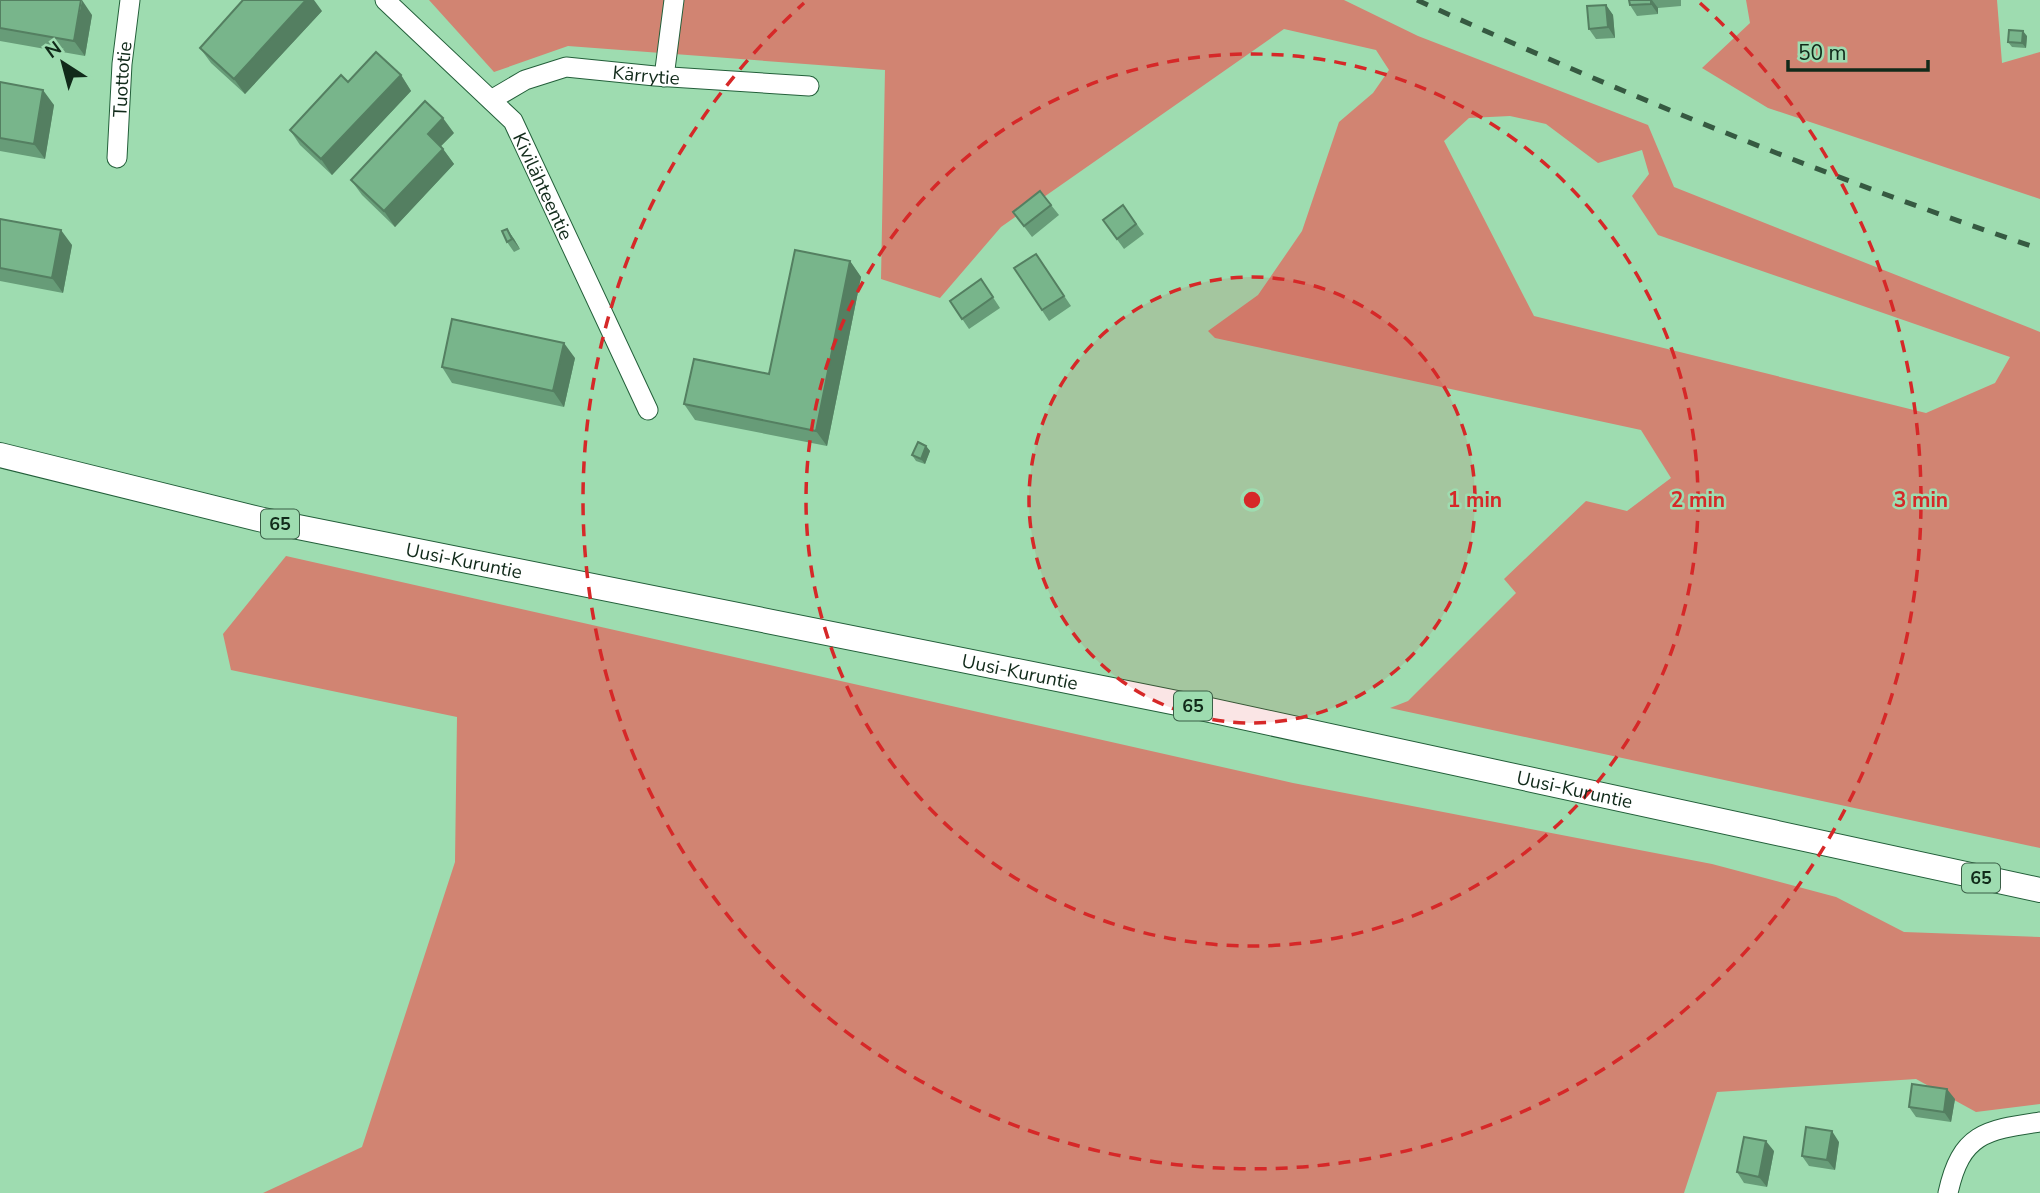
<svg xmlns="http://www.w3.org/2000/svg" width="2040" height="1193" viewBox="0 0 2040 1193" font-family="'Nunito Sans',sans-serif">
<rect width="100%" height="100%" fill="#9edcb0"/>
<path fill="#d18472" fill-rule="evenodd" d="M429,0H1344L1418,36L1648,125L1674,187L2040,332V848L1390,708L1408,701L1516,593L1504,579L1586,501L1627,511L1671,478L1641,430L1215,338L1208,331L1258,295L1302,231L1339,122L1373,93L1389,70L1376,50L1284,29L1001,227L940,298L881,279L885,70L568,46L494,72ZM1510,116L1546,124L1598,163L1642,150L1649,174L1632,196L1658,235L2010,357L1995,383L1926,413L1534,316L1444,141L1469,118Z
M1746,0H1997L2002,63L2040,52V199L1768,108L1702,68L1750,23Z
M286,556L1293,783L1712,864L1836,897L1904,932L2040,937V1104L1976,1112L1916,1079L1717,1092L1684,1193H263L362,1147L455,862L457,717L231,670L223,634Z"/>
<g fill="none" stroke-linecap="round" stroke-linejoin="round">
<g stroke="#235f3a" stroke-width="21">
<g id="minor">
<path id="s1" d="M385,0L513,121L648,410"/>
<path d="M664,77L674,0"/>
<path id="s2" d="M491,100L525,80L566,67L655,76L809,86"/>
<path id="s3" d="M117,158L122,64L130,0"/>
<path d="M1948,1193C1961,1133 1986,1130 2040,1122"/>
</g>
</g>
<g stroke="#235f3a" stroke-width="26">
<g id="major">
<path id="s4" d="M0,455L263,520L1182,704L2040,890"/>
</g>
</g>
<use href="#minor" stroke="#fff" stroke-width="19"/>
<use href="#major" stroke="#fff" stroke-width="24"/>
<path stroke="#365941" stroke-width="5" stroke-dasharray="12 12" stroke-linecap="butt" d="M1417,0C1620,93 1829,178 2040,249"/>
</g>
<path fill="#679c78" d="M0,0L92,15L85,56L0,41Z
M1629,0H1681V6L1658,8V14L1637,16L1630,5Z
M1606,5L1613,15L1615,38L1596,39L1589,29Z
M322,11L245,94L211,63L200,48Z
M2027,36L2026,48L2012,47L2008,42Z
M401,75L411,91L332,175L300,145L290,130L348,82Z
M0,82L54,105L45,159L0,151Z
M454,133L441,146L454,164L395,227L362,195L351,180Z
M1051,205L1059,215L1032,237L1013,212Z
M1123,205L1144,234L1124,249L1103,220Z
M0,219L72,245L63,293L0,281Z
M507,229L514,239L520,249L514,252L507,242Z
M1036,254L1071,306L1049,321L1014,268Z
M850,261L861,277L827,446L695,420L684,404L769,374Z
M981,279L1000,308L969,329L950,301Z
M575,358L564,407L452,383L442,367Z
M926,446L930,451L925,464L916,461L912,455Z
M1955,1099L1951,1122L1916,1117L1909,1107Z
M1839,1142L1835,1170L1809,1166L1802,1156Z
M1774,1151L1767,1187L1744,1183L1737,1172Z"/>
<path fill="#547f61" d="M82,0L92,15L85,56L74,41Z
M306,0H314L322,11L245,94L234,79Z
M1651,0H1652L1658,8V14L1651,4Z
M1606,5L1613,15L1615,38L1608,27Z
M2023,31L2027,36L2026,48L2022,43Z
M401,75L411,91L332,175L321,159Z
M43,90L54,105L45,159L34,144Z
M443,118L454,133L438,149L428,134Z
M443,149L454,164L395,227L384,211Z
M507,229L514,239L520,249L512,239Z
M61,230L72,245L63,293L52,278Z
M850,261L861,277L827,446L816,431Z
M564,343L575,358L564,407L553,391Z
M926,446L930,451L925,464L921,459Z
M1947,1089L1955,1099L1951,1122L1944,1112Z
M1832,1131L1839,1142L1835,1170L1827,1160Z
M1766,1141L1774,1151L1767,1187L1759,1177Z"/>
<path fill="#78b58b" stroke="#547f61" stroke-width="2" d="M0,0H81L74,41L0,28Z
M243,0H306L234,79L200,48Z
M1629,0H1651V4L1630,5Z
M1606,5L1608,27L1589,29L1587,6Z
M2009,30L2023,31L2022,43L2008,42Z
M376,52L401,75L321,159L290,130L341,75L348,82Z
M0,82L43,90L34,144L0,138Z
M425,101L443,118L428,134L443,149L384,211L351,180Z
M1040,191L1051,205L1024,226L1013,212Z
M1123,205L1136,224L1117,239L1103,220Z
M0,219L61,230L52,278L0,268Z
M507,229L512,239L507,242L502,231Z
M795,250L850,261L816,431L684,404L694,359L769,374Z
M1036,254L1064,296L1042,310L1014,268Z
M981,279L993,297L962,319L950,301Z
M452,319L564,343L553,391L442,367Z
M918,442L926,446L921,459L912,455Z
M1912,1084L1947,1089L1944,1112L1909,1107Z
M1806,1127L1832,1131L1827,1160L1802,1156Z
M1744,1137L1766,1141L1759,1177L1737,1172Z"/>
<circle cx="1252" cy="500" r="223" fill="#d62828" fill-opacity=".12"/>
<g fill="none" stroke="#d62828" stroke-width="3.5" stroke-dasharray="12 9">
<circle cx="1252" cy="500" r="223"/>
<circle cx="1252" cy="500" r="446"/>
<path d="M1700 3A669 669 0 1 1 804 3"/>
</g>
<g text-anchor="middle" stroke-width="5" stroke-linejoin="round" paint-order="stroke">
<g fill="#9edcb0" stroke="#3b5f47" stroke-width="2">
<rect x="261" y="509.5" width="38" height="29" rx="5"/>
<rect x="1174" y="691.5" width="38" height="29" rx="5"/>
<rect x="1962" y="863.5" width="38" height="29" rx="5"/>
</g>
<g font-size="18" font-weight="bold" fill="#112a1a">
<text x="280" y="530">65</text>
<text x="1193" y="712">65</text>
<text x="1981" y="884">65</text>
</g>
<g font-size="19" fill="#112a1a" stroke="#9edcb0">
<text dy="7" stroke="none"><textPath href="#s2" startOffset="163">Kärrytie</textPath></text>
<text dy="7" stroke="none"><textPath href="#s3" startOffset="79">Tuottotie</textPath></text>
<text dy="7" stroke="none"><textPath href="#s1" startOffset="248">Kivilähteentie</textPath></text>
<text dy="7" stroke="none"><textPath href="#s4" startOffset="476">Uusi-Kuruntie</textPath></text>
<text dy="7" stroke="none"><textPath href="#s4" startOffset="1043">Uusi-Kuruntie</textPath></text>
<text dy="7" stroke="none"><textPath href="#s4" startOffset="1610">Uusi-Kuruntie</textPath></text>
</g>
</g>
<circle cx="1252" cy="500" r="10" fill="#d62828" stroke="#9edcb0" stroke-width="3.5"/>
<g font-size="21" text-anchor="middle" font-weight="bold" fill="#d62828" stroke="#9edcb0" stroke-width="5" stroke-linejoin="round" paint-order="stroke">
<text x="1475" y="507">1 min</text>
<text x="1698" y="507">2 min</text>
<text x="1921" y="507">3 min</text>
</g>
<g transform="translate(63 63) rotate(324)" stroke="#9edcb0" stroke-width="5" paint-order="stroke">
<path d="M0-5L12 26L0 18L-12 26Z" fill="#112a1a"/>
<text y="-10" font-size="19" font-weight="bold" text-anchor="middle" fill="#112a1a">N</text>
</g>
<path d="M1788 60v10h140v-10" fill="none" stroke="#112a1a" stroke-width="3.5"/>
<text x="1798" y="60" font-size="21" fill="#112a1a" stroke="#9edcb0" stroke-width="5" paint-order="stroke">50 m</text>
</svg>
